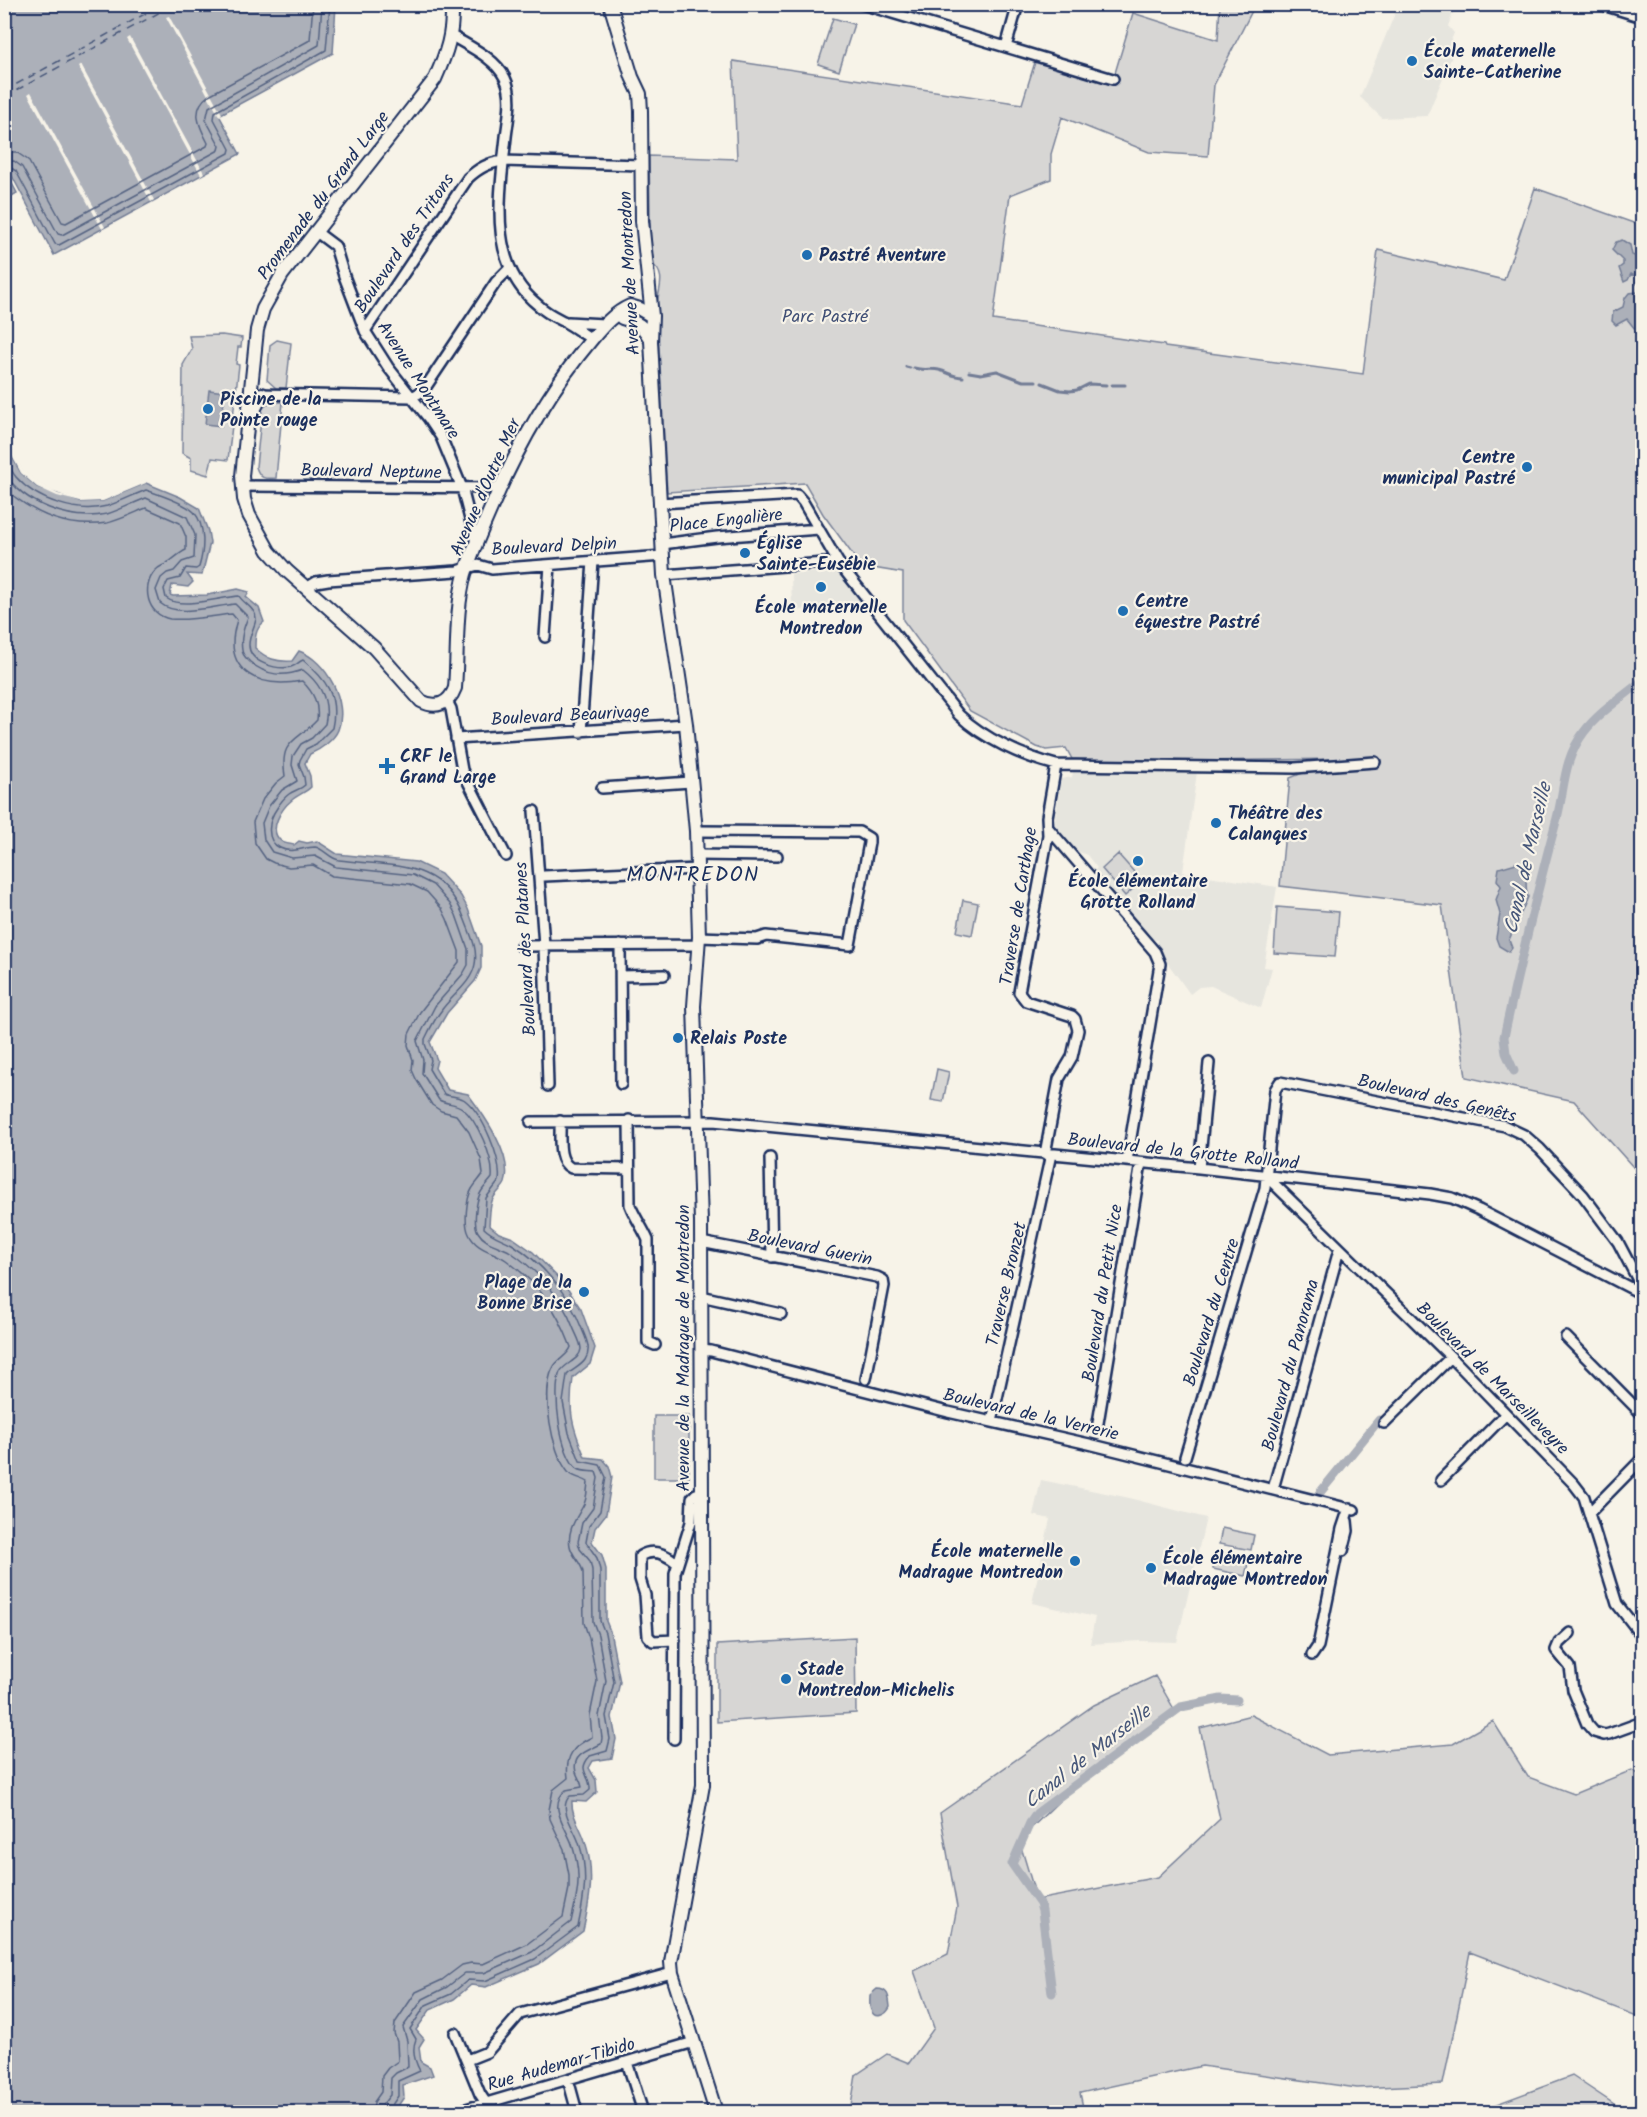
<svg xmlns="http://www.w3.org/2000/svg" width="1647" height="2117" viewBox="0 0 1647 2117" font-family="Kalam,sans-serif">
<rect width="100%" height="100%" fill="#f7f3e8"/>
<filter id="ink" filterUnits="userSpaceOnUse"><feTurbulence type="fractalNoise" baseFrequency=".0167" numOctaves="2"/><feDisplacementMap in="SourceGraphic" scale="12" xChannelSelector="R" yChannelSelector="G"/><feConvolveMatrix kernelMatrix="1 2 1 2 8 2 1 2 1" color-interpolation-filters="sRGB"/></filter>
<g filter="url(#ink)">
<path fill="#e6e5de" d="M1399,4L1456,5L1448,26L1454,33L1447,50L1452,56L1427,116L1382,118L1360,97Z
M837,570L864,605L792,611L791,574Z
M1078,769L1197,772L1183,872L1277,887L1264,967L1272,968L1261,1008L1211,986L1199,987L1190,994L1156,947L1157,940L1150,939L1105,885L1095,870L1097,868L1087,855L1077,851L1056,826L1055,820L1061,779L1072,777L1073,772H1077Z
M1041,1480L1125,1497L1206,1518L1177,1642L1140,1641L1090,1644L1095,1617L1032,1603L1050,1519L1033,1515Z"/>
<path fill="#d7d6d4" stroke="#798299" stroke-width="1.5" d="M1220,5H1255L1214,85L1208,156L1149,152L1062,117L1051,154V179L1010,195L993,320L1164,345L1165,347L1363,374L1378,250L1504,280L1535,188L1642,226V1177L1574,1101L1466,1077L1442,905L1280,886L1290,778L1337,759L1136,762L1072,759L1066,748L1046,750L1037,747L970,711L903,620V573L861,566L823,514L805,483L667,492L658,329C658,321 657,312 657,304C659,288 667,274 651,263L649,156L737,159L733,61L1022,104L1036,59L1112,83L1133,13L1218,40Z
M833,18L854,24L839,71L818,64Z
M222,335L242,338L241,347H238L236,364L239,365L228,460L212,458L208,475L191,470V458L182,453L183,365L192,349L189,336Z
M277,340L291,343L286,388H276L267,380L270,345Z
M274,402H283L276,478C264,479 260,479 256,467L262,409L267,404Z
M1118,854L1142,881L1125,896L1102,869Z
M963,900L978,903L972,935L957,932Z
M1277,907L1339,912L1335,957L1274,953Z
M937,1069L949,1072L943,1102L931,1100Z
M654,1416H689V1478H654Z
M1222,1528L1254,1535L1251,1550L1219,1544Z
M1217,1552L1249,1559L1245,1576L1213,1569Z
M855,1637L856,1713L717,1722V1645Z
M1155,1676L1174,1709L1093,1768L1019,1840L1037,1900L1158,1877L1220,1819L1200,1728L1251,1715L1328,1755L1453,1744L1493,1721L1528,1777L1574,1794L1632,1770L1642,1776V2018L1470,1952L1443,2084L1357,2088L1202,2066L1080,2093L1084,2112H850L856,2075L887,2054L909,2063L934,2028L914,1971L948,1954L957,1907L940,1813L1094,1705Z
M1572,2076L1626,2112H1475Z"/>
<path fill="#acb0b9" stroke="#727c95" stroke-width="1.5" d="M4,5H336L333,53L219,115L240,154L54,255L11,174L8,176L17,193L10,197L5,188Z
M1622,240L1630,245L1632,255L1642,259V302L1638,310L1642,315V329H1635L1627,319L1616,325L1612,321L1613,312L1623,307L1625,298L1629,293L1638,292L1639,286L1636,283L1637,277L1631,274L1628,280L1624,282L1619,268L1623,265V261L1612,250L1616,242Z
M209,390L225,392L221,426L205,424Z
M4,443L21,473L37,487L80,502L103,501L146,483L180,497L199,508L208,531L210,543L202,575L187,574L193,582L188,587L172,585L170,595L173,596L207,595L238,589L249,592L246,597L259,608L264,622C255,629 255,638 255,648C267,659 276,662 292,661L299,651C326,660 349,702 338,730C334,740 320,750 310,754L305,763L310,776L311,787C305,793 297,795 292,800C282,808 267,830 281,841C284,844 290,844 294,845L299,841L307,843L317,841L337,854L416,862L441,874L461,896L468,909L481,946V968L475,981L447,1013L430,1042L437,1060L435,1068L448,1090L468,1094C483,1114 514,1156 505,1183C503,1188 497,1192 494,1197C489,1204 490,1216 489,1225L499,1233L513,1238L533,1252L565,1285L581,1309L595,1348L590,1364L573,1378C568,1412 572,1426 585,1457L603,1459L609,1466L612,1477L606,1514L595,1528L592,1542L602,1555L606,1569V1621L610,1631L620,1682L612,1717L616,1739L612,1758L593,1761L589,1768L596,1780L597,1792L586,1802L572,1801C571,1816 581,1827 585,1841C595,1872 590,1900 583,1931L539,1964L486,1987L471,1985L454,1999L430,2010L416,2030L424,2039L419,2047L421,2062L430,2067L433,2075L403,2085L404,2097L394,2112H5Z
M1516,863L1525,864C1528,875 1524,887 1528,897L1509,940L1512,948L1509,952L1499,946L1496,938L1500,914L1496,900L1501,886L1497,880L1499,868Z
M877,1989C889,1989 889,1998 890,2007C887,2014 875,2021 871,2010C869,2006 870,1999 870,1995Z"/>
<path fill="#f7f3e8" d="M169,16L222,114L219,116L166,17Z
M130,37L204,173L201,175L127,39Z
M81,65L154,200L151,202L78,67Z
M31,92L105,227L102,229L28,94Z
M4,440L23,471L39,484L58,494L80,499L103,498L146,480V483L103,501L80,502L57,496L37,487L21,473Z"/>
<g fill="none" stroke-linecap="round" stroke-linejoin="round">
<path stroke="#556382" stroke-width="1.5" d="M4,152H16L28,160L62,222L66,223L207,146L208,143C199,126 190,109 209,95L310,40L313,4
M4,162L14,161L22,167L58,234L62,235L219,150L220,146L206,120L209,107L319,45L322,4
M4,171L11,168L16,171L55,244L59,245L229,153L230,149L214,119L215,112L326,50L330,4
M4,456C8,463 11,471 16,477C36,500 77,514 107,506C120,502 133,495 146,490C158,494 185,503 194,512C206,526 204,551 199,567L196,569L186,568L180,578L168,581L164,589L166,598C182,610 220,597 239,596C243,603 256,609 256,618C256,625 249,634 249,645C249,663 277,670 291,667C296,666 298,662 303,660C326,679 339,696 332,728L316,744L306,749L300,760L299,764L304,777L305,785C300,790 294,790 289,794C285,797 280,803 277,808C269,819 264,840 280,848C292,854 303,847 315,847C323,848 330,859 339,860C392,867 443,859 465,920C470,934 478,948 475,964C472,983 451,996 441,1011C434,1020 430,1029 425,1039V1044L431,1060L429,1069L444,1094C450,1097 461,1096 466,1101C483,1115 502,1159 499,1181L486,1198L484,1228C493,1237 502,1238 512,1244C543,1263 569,1295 582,1329C586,1339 592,1349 585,1360C581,1366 572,1370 567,1375L563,1402L569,1433L580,1461L600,1465L606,1477L600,1511L589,1526L586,1542L597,1558L600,1570V1621L605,1633L614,1682L606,1716L610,1739L607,1751L590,1756C576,1772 591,1774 590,1790L584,1795L570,1796C557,1808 575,1829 579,1843C589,1872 584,1898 578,1927L535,1959L485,1981L468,1980L451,1994L426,2005L410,2029L416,2039C411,2051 415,2062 420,2071L398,2081V2096L390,2108V2112
M4,472C23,504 71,522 107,514C120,510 133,503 146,498L187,517L195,535L194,558L182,562L174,571L167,573L161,578L156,590L160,603C177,618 214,606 235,604L248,617C244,627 240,638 242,650C242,655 246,658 250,662C267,676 283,677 303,670C321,684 330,702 325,724L312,738L301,744L293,756L292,765L297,781L282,790L269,806L262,823L264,840L272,852L292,858L315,856L336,867L413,875L433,885L450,904L456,915L468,949V965L463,974L435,1006L417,1041L423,1060L422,1073L439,1100C446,1104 456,1103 462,1108C477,1120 494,1158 492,1178C489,1182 484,1187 481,1192C476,1200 473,1224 478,1232C485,1244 498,1245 509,1251C536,1269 562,1297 573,1327C575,1333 581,1342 581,1349C580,1360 565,1363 560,1372C552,1391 560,1457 578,1469C583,1472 590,1471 596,1472L598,1478L593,1508L582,1523L578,1542L580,1549L590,1561L592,1570L593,1622L598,1635L606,1681L599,1716L602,1738L601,1744C590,1750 571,1754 576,1772C578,1778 581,1781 582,1787L566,1790C547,1805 566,1827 572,1844C575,1854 578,1866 578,1876C579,1892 574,1907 571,1922L532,1952L484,1973H465L447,1987L423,1999L403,2027L407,2041L408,2067L396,2073L391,2078L390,2095L383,2104L382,2112
M4,488C33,514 68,529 107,523C120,520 134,513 146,508L180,523L186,537V550C179,553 173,560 167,563C163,566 159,566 155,571C141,587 147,615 170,619C191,621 212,616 232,614L237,620C221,671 257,689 302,681C314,693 319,704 317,720C297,742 279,739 285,776L276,783L263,799L253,822L255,843L266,859L274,863L289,867L313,865L332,876L410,884L427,892L442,909L447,919L459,951V962L420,1012L409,1034L408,1045L413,1060L412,1070L416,1079L432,1105L441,1111L456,1115L469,1132L481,1159L483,1174C480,1179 475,1184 472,1189C466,1199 464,1224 469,1234C476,1250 493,1251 506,1260C540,1285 556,1308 571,1347C568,1356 557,1359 553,1368C541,1391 551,1452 568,1472C574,1478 582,1478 588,1482C587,1490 587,1500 583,1506C576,1519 567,1530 570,1546C572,1556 581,1562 583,1572L584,1623L589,1638L597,1681L590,1715L592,1737C573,1746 565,1756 568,1778L553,1790L549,1810L550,1819L564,1849L569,1875V1888L563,1917L527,1944L483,1964L471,1963L462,1965L442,1980L416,1992L395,2023L394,2033L397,2042L398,2061L388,2068L382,2076L381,2092L374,2102L373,2112"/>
<path stroke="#727c95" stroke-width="3" d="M906,367L910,368
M914,368C924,371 931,368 939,370C948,372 953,377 963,377
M969,372L981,374L997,371L1023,381H1036
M1042,383L1060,390L1070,391L1077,390L1089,384L1106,385
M1112,385H1125"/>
<path stroke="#acb0b9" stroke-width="9" d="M1514,1071L1506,1053L1504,1037C1520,963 1537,891 1557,818C1565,787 1563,760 1584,732C1598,713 1624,696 1642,681
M1318,1495L1379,1420
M1052,1993L1042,1911L1040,1904L1012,1864L1030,1823L1037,1813L1181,1707L1221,1699L1237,1700"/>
<path stroke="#465679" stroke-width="1.5" stroke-dasharray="8 6" stroke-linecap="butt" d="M4,91L163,4
M4,97L175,4"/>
<g stroke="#1b2f5e" stroke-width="14">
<path id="minor" d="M862,4L1113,79
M1600,4L1642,17
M452,36C470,47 495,58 505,78C514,96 508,119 506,137C500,194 487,264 538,305C546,313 555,317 565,322C574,327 583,334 592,339
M1006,47L1018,4
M315,231L335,246L344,276L365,331L388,367L429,419L441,437L462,488L476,543
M568,322L604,324
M365,331L468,178C479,168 488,163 503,161L641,165
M258,394L412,397L423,391L496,282L510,268
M242,486L500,488
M659,503L797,495L803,502L838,562L959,715C984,739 1022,756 1056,765L1295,768L1375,762
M662,544L717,537L819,529
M664,575L838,562
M306,588L316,582L328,580L457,571L478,565L492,569L663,556
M545,637L550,565
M447,701L451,709L462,770L506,856
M581,732L593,561
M456,739L686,724
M602,788L691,782
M534,811L544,945L548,1086
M1049,829L1155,952L1160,964L1127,1161
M696,831L859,832L869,838V843L850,945L766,936L757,939L699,937
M697,855L777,856
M544,876L698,869
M620,945L621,1084
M521,946L698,945
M621,976L664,975
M629,1120L630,1205C635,1218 643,1228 648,1240V1342L655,1345
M560,1121C561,1135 556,1161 571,1168L629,1169
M531,1122L713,1121L1199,1168L1430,1194L1452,1198L1479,1210L1642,1294
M1045,1154L1059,1079L1072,1057L1078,1030L1075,1019L1072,1016L1026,1001L1019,992L1048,835L1047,817L1056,765
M770,1158L772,1257
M1199,1168L1209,1063
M1267,1177L1451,1357L1574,1484L1584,1497L1617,1604L1642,1636
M701,1242L877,1277L883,1280L884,1286L866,1379
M701,1296L781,1314
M1566,1337L1642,1414
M701,1350L711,1351L948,1412L1089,1444L1354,1510
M992,1421L1051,1154
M1384,1423L1451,1357
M1097,1429L1141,1163
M1185,1457L1265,1188L1275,1090L1280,1082L1505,1126L1524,1135L1540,1149L1583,1195L1618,1242L1639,1282L1635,1290
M1441,1480L1506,1414
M1273,1489L1339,1250
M1589,1513L1642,1459
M1343,1551L1348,1531L1347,1521
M1570,1633L1559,1643L1556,1650L1570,1667L1573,1690L1587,1724L1594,1732L1604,1735L1609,1734L1642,1722
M675,1640L653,1641L648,1636L645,1595L640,1579V1556C653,1548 666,1554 677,1563
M1312,1655L1318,1646L1342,1529L1349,1508
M674,1739L675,1573L691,1522L692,1498L696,1494L702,1493
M455,2033L480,2094L492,2112
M467,2060L487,2052L520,2014L672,1973
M627,2062L643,2112
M568,2079L577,2112
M456,2112L694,2042"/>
</g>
<g stroke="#1b2f5e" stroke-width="16">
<path id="tertiary" d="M452,4C453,35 447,52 435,79L282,275L263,309L257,330L242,476L244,499L249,515L269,551L287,571L374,648L421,701C436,709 449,704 455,688C458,651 455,611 465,574C472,551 482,529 492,506C518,446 550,389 592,339C603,326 614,313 630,306L640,309L652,316
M610,4L632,77L640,94L641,111L642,221L652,316L651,341L664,575L686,724L696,831L699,937L694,1006L701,1222L703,1785L671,1962L672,1973L716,2112
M622,318C637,322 644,326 651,341
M250,418L262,394"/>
</g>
<use href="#minor" stroke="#f7f3e8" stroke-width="9"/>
<use href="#tertiary" stroke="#f7f3e8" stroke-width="12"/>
</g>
</g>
<g fill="#1f6fb2" stroke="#f7f3e8" stroke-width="2">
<circle cx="1412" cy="61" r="6"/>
<circle cx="807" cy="255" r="6"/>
<circle cx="208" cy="409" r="6"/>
<circle cx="1527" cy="467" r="6"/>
<circle cx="745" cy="553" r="6"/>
<circle cx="821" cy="587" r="6"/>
<circle cx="1123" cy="611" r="6"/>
<path d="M384 757h6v6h6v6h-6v6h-6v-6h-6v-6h6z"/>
<circle cx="1216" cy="823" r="6"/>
<circle cx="1138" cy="861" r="6"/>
<circle cx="678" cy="1038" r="6"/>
<circle cx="584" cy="1292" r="6"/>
<circle cx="1075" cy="1561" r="6"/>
<circle cx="1151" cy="1568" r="6"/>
<circle cx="786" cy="1679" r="6"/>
</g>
<g text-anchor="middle" stroke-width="4.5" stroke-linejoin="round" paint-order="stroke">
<g font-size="18" font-weight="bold" fill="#1b2f5e" stroke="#f7f3e8" text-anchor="start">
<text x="1424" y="57">École maternelle<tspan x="1424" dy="21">Sainte-Catherine</tspan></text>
<text x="819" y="261">Pastré Aventure</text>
<text x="220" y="405">Piscine de la<tspan x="220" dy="21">Pointe rouge</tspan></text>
<text x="1515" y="463" text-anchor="end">Centre<tspan x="1515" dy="21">municipal Pastré</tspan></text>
<text x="757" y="549">Église<tspan x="757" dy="21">Sainte-Eusébie</tspan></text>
<text x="1135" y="607">Centre<tspan x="1135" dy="21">équestre Pastré</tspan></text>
<text x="821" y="613" text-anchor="middle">École maternelle<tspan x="821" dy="21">Montredon</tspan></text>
<text x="400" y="762">CRF le<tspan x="400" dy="21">Grand Large</tspan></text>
<text x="1228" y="819">Théâtre des<tspan x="1228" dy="21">Calanques</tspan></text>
<text x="1138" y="887" text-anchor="middle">École élémentaire<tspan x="1138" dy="21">Grotte Rolland</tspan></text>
<text x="690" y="1044">Relais Poste</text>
<text x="572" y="1288" text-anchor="end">Plage de la<tspan x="572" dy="21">Bonne Brise</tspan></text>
<text x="1063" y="1557" text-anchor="end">École maternelle<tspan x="1063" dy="21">Madrague Montredon</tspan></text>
<text x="1163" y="1564">École élémentaire<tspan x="1163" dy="21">Madrague Montredon</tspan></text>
<text x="798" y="1675">Stade<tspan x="798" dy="21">Montredon-Michelis</tspan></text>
</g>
<g font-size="18" fill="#1b2f5e" stroke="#f7f3e8">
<text transform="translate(323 195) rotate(-53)" y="6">Promenade du Grand Large</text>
<text transform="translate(404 243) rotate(-56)" y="6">Boulevard des Tritons</text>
<text transform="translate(629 273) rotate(-93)" y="6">Avenue de Montredon</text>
<text transform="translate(419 380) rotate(57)" y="6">Avenue Montmare</text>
<text transform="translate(371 471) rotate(1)" y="6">Boulevard Neptune</text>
<text transform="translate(485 487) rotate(-66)" y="6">Avenue d'Outre Mer</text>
<text transform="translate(726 520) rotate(-6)" y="6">Place Engalière</text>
<text transform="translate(554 546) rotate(-3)" y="6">Boulevard Delpin</text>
<text transform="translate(570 715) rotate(-3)" y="6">Boulevard Beaurivage</text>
<text transform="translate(1018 906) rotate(-81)" y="6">Traverse de Carthage</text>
<text transform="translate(525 949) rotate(-93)" y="6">Boulevard des Platanes</text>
<text transform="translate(1437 1098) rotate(13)" y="6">Boulevard des Genêts</text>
<text transform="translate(1183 1151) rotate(6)" y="6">Boulevard de la Grotte Rolland</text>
<text transform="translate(810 1247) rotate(11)" y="6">Boulevard Guerin</text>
<text transform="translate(1006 1284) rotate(-77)" y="6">Traverse Bronzet</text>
<text transform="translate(1102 1293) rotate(-81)" y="6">Boulevard du Petit Nice</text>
<text transform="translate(1211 1312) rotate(-73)" y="6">Boulevard du Centre</text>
<text transform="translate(683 1348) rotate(-90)" y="6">Avenue de la Madrague de Montredon</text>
<text transform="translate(1290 1365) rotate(-75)" y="6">Boulevard du Panorama</text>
<text transform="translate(1493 1378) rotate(45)" y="6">Boulevard de Marseilleveyre</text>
<text transform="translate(1031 1414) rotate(13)" y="6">Boulevard de la Verrerie</text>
<text transform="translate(561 2064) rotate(-16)" y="6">Rue Audemar-Tibido</text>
</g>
<g font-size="18" fill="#415076" stroke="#f7f3e8">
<text x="825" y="322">Parc Pastré</text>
</g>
<g font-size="20" font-style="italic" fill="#465679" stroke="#f7f3e8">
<text transform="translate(1527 858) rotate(-77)" y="7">Canal de Marseille</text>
<text transform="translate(1087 1756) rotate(-38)" y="7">Canal de Marseille</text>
</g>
<g font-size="21" letter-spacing="1.5" fill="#1b2f5e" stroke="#f7f3e8">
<text x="693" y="881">MONTREDON</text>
</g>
</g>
<rect width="1647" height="2117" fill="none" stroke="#f7f3e8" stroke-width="24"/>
<rect x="12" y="12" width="1623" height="2093" fill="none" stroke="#1b2f5e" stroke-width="2" filter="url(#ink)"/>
</svg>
